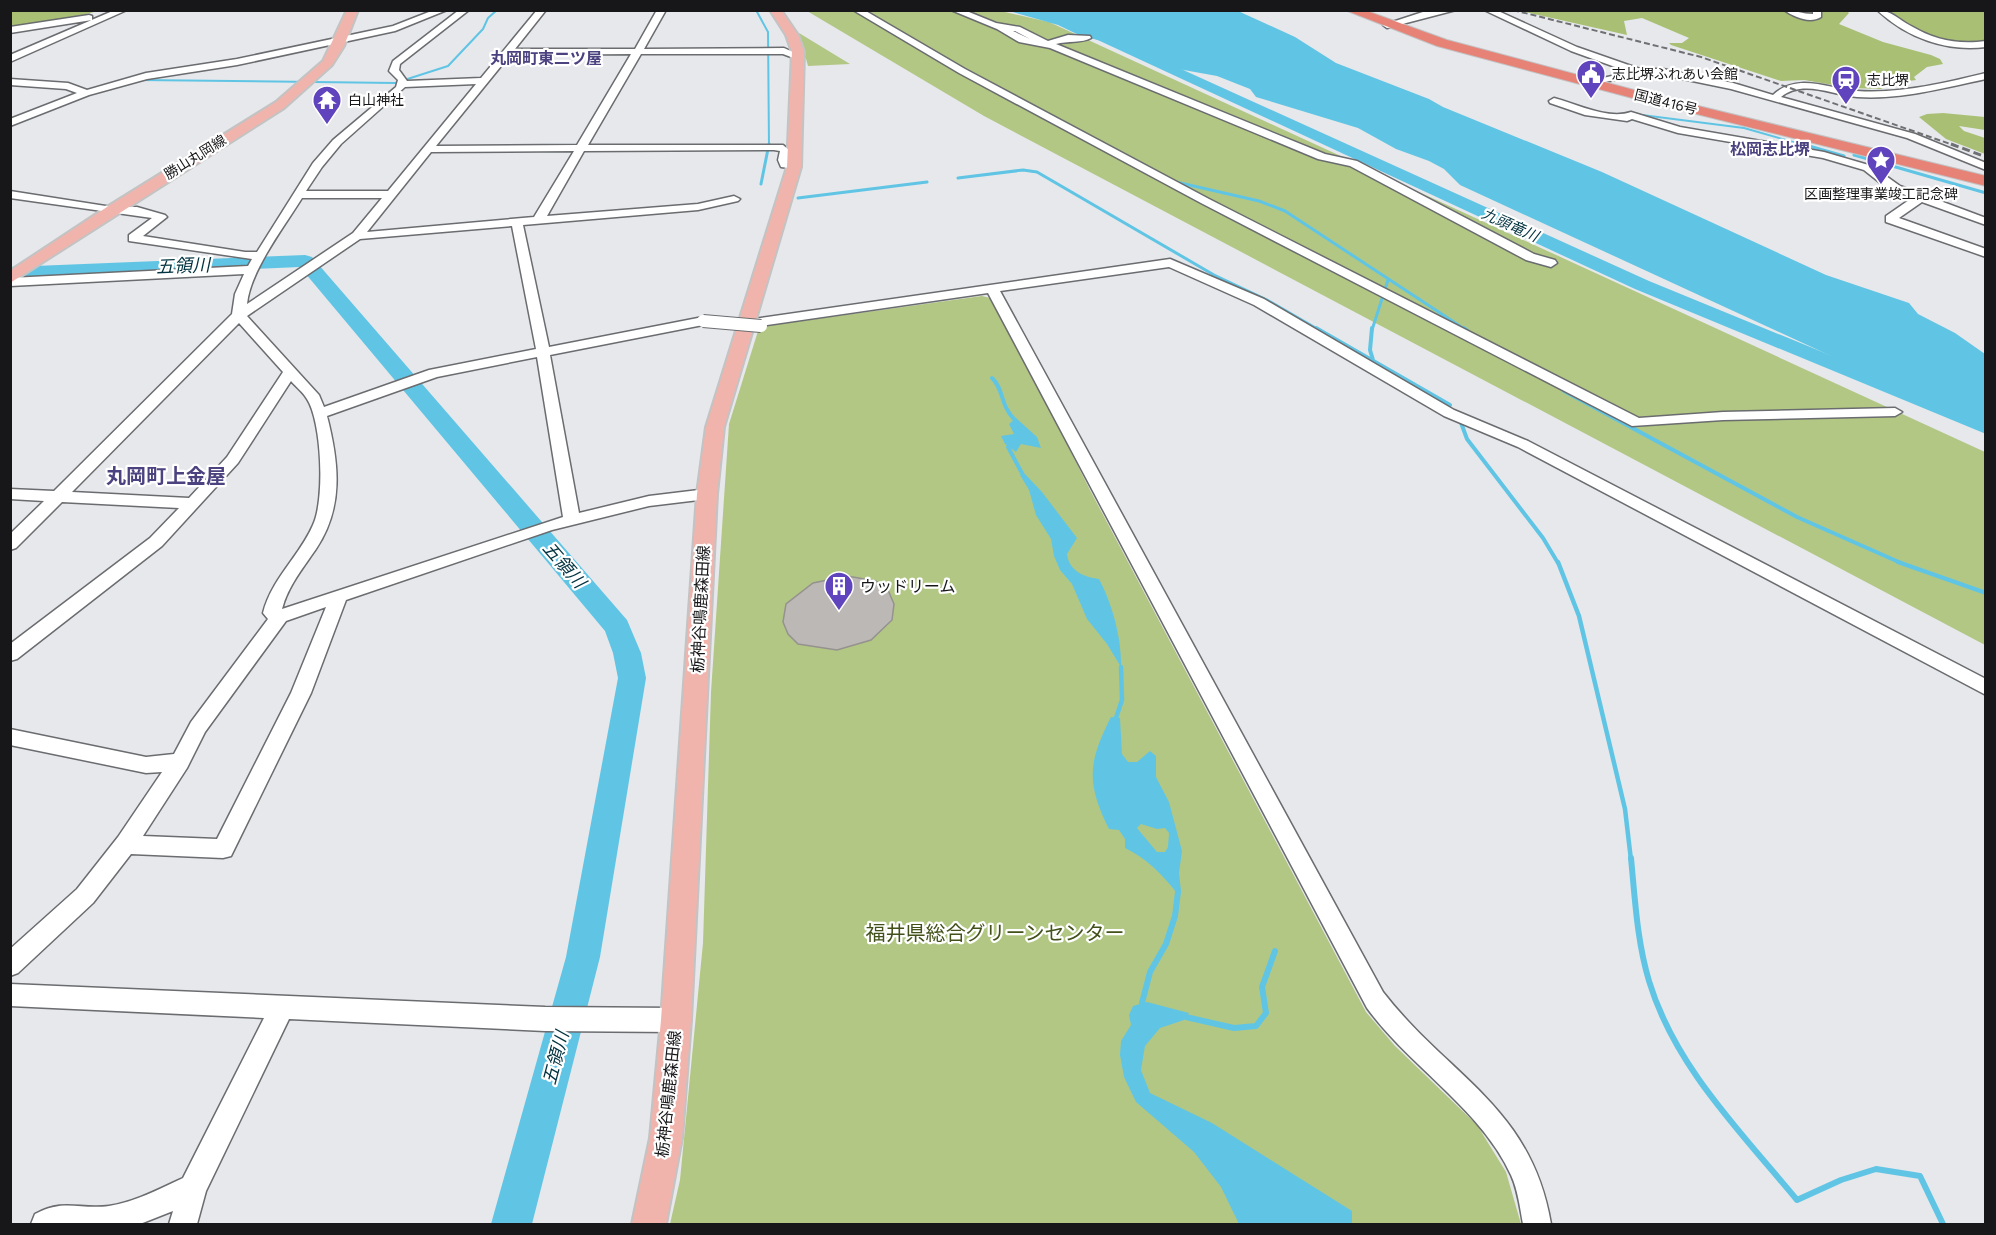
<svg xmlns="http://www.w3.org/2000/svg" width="1996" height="1235" viewBox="0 0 1996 1235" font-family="Figtree,'Noto Sans JP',sans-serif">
<rect width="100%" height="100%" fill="#e6e8ec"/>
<path fill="#b2c784" d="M996,10L1049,22L1985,452V645L984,116L807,11Z
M799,33L850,64L808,66Z
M982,296L994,299L1091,492L1366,1012L1395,1046L1477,1125L1506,1172L1521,1224H670L680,1180L703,943L711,692L729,424L758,331L766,326Z"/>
<path fill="#a9c074" d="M11,11H98L11,33Z
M1521,11H1847L1849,13L1839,24L1883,42L1931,55L1940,59L1943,64L1927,67L1914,77L1916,80L1884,85L1882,89L1850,88L1804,80L1781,81L1671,45L1669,43H1682L1689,38L1642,18L1624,21L1627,35Z
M1885,11H1985V47C1958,48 1904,30 1885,11Z
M1943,113L1985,117V130L1959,126L1964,131L1985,138V154L1946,139L1919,117L1927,114Z"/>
<path fill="#60c5e4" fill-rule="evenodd" d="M1009,11H1238L1295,37L1336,63L1429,99L1443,107L1602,172L1826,275L1909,303L1918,314L1955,333L1985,354V427L1460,185L1444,169L1429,161L1396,149L1358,128L1256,97L1250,89L1217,76L1156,65L1125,52L1115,44L1081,36L1058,25Z
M1016,418L1037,437L1041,448L1021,444L1016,452L1005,444L1001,436L1014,434L1009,424Z
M1025,474L1042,492L1077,538L1067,554C1069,571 1084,577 1099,579C1112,603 1122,639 1121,667L1107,644L1087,619L1072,584L1060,570L1054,556L1051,539L1036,515L1029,490L1020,475Z
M1111,717L1120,718L1122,754L1128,762H1137L1150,751L1156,756V777L1169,802L1182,851L1179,873L1181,891L1176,892C1161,873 1147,859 1125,848V839L1119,830L1109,829C1086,783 1088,762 1111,717ZM1141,824L1157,829L1165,828L1169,833L1168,847L1165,852H1157L1137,828Z
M1147,1002L1189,1013L1184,1020L1160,1028L1145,1046L1141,1070L1150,1093L1212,1123L1352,1211V1224H1239L1221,1187L1194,1152L1136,1102L1124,1077L1120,1055L1121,1041L1131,1025L1129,1015L1133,1006Z"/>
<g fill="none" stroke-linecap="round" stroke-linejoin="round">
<path stroke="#60c5e4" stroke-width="2" d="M756,10L768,32L769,146
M139,80L395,83L448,66L483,29L488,18L497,10
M1642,115L1744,128L1807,146"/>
<path stroke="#60c5e4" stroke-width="3" d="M1802,144L1844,156
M1854,155L1986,193
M958,178L1023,170L1037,172L1214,275L1267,300L1319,330
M1176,182L1259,201L1285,211L1466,330
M761,184L769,144
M798,198L927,182
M1372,330L1388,280"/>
<path stroke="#60c5e4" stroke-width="4" d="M1316,328L1450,405
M1372,328L1370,350L1373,360
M1464,328L1468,331
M992,378C1004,389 1000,405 1014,419
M1564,391L1797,517L1901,563
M1460,420L1467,439L1543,538L1558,563
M1008,447L1023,475"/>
<path stroke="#60c5e4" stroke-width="4.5" d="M1558,562L1579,616L1625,809L1631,860
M1898,562L1986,593
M1116,718L1122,700L1121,667"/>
<path stroke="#60c5e4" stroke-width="6" d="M1631,858C1635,899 1637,941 1649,981C1675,1067 1741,1132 1797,1200L1841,1180L1876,1169L1920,1176L1943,1224
M1142,1003L1150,972L1166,944L1175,916L1178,892
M1186,1017L1234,1028L1256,1026L1266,1013L1262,987L1275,951"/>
<path fill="#60c5e4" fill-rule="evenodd" d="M1033,10H1051L1649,281L1986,419V434L1635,289Z
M305,255L312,257L627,620L641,653L646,678L600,957L532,1224H491L566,957L618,678L613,653L605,631L300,267L10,279V267Z"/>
</g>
<path fill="#bcb8b6" stroke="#95928f" stroke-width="1.5" d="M847,576L876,581L888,590L894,604L892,620L871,640L837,650L798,644L788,634L783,622L786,604L813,583Z"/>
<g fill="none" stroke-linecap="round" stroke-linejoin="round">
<g stroke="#6a6c6f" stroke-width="3">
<path id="minor" d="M115,10H127L10,62V55Z
M434,10H447L395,31L237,65L147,79L89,95L10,126V119L77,93L66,89L10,85V79L68,83L87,90L146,73L237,59L393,26Z
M459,10H469L400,64L399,70L407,81L481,78L537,10H546L515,49H635L657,10H666L644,49L784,48L804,57L799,60L783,54H641L588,145H783L790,151V163L798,165V169L781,167L778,160L780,151L774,150L584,151L547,216L698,204L734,196L740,199L738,201L698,210L523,225L549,347L703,317L710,321L703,325L550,355L579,513L649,496L707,489L715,494L707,499L649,506L552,530L346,600L311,693L231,856L223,858L131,854L93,903L18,973L10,976V949L77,889L118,837L162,772L146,773L10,745V729L146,757L174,754L191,722L268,619L263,613C272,578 299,557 313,525C325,500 322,422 307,399C303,392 296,387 291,381L238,463L162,546L17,659L10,661V644L150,538L179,508L62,502L16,548L10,550V534L44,501L10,499V489L54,491L232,314L235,294L244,274L10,286V278L248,266L252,259L129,241V235L152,218L10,198V191L112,207H137L165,215L167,217L143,236L245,252H257L313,163L333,140L396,87L398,80L389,71L393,61ZM631,54L577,145L436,146L510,55ZM476,84L388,191H306L322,167L341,144L405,87ZM574,151L534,217L367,232L431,152ZM302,198H382L353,233L247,304C250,271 284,227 302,198ZM512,226L536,349L429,370L324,407L319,395L247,316L360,239ZM239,323L283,372L227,457L189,498L72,492ZM537,357L563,517L282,609C288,586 303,568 316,549C344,507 339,463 327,416L437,377ZM326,607L291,693L217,839L143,836L187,768L205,732L286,621Z
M853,10H864L965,69L1209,199L1639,418L1723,412L1895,408L1902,412L1895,416L1723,420L1632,426L1201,203L959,73Z
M951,10H964L996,23L1020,27L1048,41L1068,35L1090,36L1091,38C1083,43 1067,41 1056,44L1325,154L1357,161L1534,254L1555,260L1557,263L1551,267L1526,260L1350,166L1318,159L1050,48L1019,42L997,29ZM1013,31H1015L1030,39Z
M1429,10H1456L1387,28L1383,25Z
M1484,10H1496L1577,47L1640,69H1663L1733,83L1773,95C1797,72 1829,89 1857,91C1900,94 1944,83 1986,73V79C1944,88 1900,100 1857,97C1832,95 1803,79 1781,97L1915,134L1986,163V170L1907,138L1731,89L1663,75H1639L1590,85V81L1629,72L1571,51Z
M1784,10C1794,10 1803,14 1813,14V10H1821V17C1810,24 1794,17 1784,10Z
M1877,10C1891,10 1899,20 1911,26C1935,40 1958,45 1986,41V47C1946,52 1907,38 1877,10Z
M89,15L92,16V20L10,33V27Z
M1554,98C1577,104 1608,120 1631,112L1680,127L1824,152L1872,166L1900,186L1986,218V225L1922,202L1899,218L1986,249V257L1886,222V216L1912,198L1883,185L1864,170L1823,158L1678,133L1632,119L1627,121L1585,115L1550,103L1549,101Z
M1170,259L1264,299L1454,410L1528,441L1986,679V695L1518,447L1444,416L1254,305L1169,267L1000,291L1383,992C1449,1077 1531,1106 1551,1224H1523C1520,1208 1518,1190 1511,1175C1481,1109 1410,1067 1367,1008L988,293L747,328L740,324L747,320Z
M10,984L545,1007L676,1008L685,1012L688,1020L685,1028L676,1032L545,1031L289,1019L206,1191L197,1224H169L173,1211L140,1224H31L35,1214C65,1198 79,1210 109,1206C135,1202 159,1189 183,1178L264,1018L10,1006Z"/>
</g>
<g stroke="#c3c3c3" stroke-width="4">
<path id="major" d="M347,10H358L344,46L332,65L284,108L10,283V271L107,207L276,102L323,61Z
M770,10H781L798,35L804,52L801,167L724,427L717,494L691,1020L682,1138L666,1224H632L650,1138L661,1020L697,494L706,427L787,167L792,52L786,35Z"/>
</g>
<g stroke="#c3c3c3" stroke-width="2">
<path id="highway" d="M1345,10H1364L1447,40L1649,94L1986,176V186L1640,100L1437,46Z"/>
</g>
<use href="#minor" fill="#fff" fill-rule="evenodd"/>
<use href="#major" fill="#f1b4ad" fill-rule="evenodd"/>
<use href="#highway" fill="#e78277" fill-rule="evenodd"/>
<path stroke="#6f7073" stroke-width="2" stroke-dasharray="6 3" stroke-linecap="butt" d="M1513,10L1701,57L1956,146"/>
<path stroke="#6f7073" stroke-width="3" stroke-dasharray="8 4" stroke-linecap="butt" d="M1951,144L1986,157"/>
<g stroke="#6a6c6f" stroke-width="14" stroke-linecap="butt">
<path id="minor-bridge" d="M703,321L761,326"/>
</g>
<use href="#minor-bridge" stroke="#fff" stroke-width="12"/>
</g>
<defs>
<g id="civic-pin" transform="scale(1.5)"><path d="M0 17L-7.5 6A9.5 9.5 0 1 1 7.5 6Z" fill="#5f44bd" stroke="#fff"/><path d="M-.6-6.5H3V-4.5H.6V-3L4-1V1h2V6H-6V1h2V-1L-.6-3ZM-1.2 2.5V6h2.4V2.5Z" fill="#fff"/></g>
<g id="station-pin" transform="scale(1.5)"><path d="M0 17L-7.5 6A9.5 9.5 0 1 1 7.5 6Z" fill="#5f44bd" stroke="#fff"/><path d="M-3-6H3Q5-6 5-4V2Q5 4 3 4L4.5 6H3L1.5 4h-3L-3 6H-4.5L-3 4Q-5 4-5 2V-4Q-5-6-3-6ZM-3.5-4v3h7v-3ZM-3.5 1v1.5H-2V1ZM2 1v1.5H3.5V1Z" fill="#fff"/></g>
<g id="temple-pin" transform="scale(1.5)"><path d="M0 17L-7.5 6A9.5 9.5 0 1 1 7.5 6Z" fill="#5f44bd" stroke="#fff"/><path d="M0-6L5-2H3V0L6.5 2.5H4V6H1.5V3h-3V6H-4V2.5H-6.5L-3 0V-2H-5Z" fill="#fff"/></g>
<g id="sight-pin" transform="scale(1.5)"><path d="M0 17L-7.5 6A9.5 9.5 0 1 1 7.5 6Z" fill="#5f44bd" stroke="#fff"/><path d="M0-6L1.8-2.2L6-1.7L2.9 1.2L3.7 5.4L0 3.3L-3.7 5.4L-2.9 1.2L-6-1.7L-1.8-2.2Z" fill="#fff"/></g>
<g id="building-pin" transform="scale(1.5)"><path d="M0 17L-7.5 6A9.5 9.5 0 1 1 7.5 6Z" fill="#5f44bd" stroke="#fff"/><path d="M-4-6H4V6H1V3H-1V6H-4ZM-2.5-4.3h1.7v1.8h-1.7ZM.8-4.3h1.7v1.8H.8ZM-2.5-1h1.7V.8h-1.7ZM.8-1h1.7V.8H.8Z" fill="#fff"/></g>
</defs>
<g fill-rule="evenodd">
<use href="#civic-pin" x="1591" y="74"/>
<use href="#station-pin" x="1846" y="80"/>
<use href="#temple-pin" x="327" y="100"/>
<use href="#sight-pin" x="1881" y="160"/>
<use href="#building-pin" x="839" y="586"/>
</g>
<g text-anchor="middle" stroke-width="4.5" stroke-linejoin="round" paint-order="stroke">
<g font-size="14" fill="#171719" stroke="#fff" text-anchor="start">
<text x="1612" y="79">志比堺ふれあい会館</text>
<text x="1867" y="85">志比堺</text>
<text x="348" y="105">白山神社</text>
<text x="1881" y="199" text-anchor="middle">区画整理事業竣工記念碑</text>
</g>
<g font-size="14" fill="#171719" stroke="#fff">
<text transform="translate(1666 102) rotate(14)" y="5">国道416号</text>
<text transform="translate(195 157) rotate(-32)" y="5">勝山丸岡線</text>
</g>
<g font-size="15" font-style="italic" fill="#00323f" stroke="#fff">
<text transform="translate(1510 225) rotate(24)" y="5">九頭竜川</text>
</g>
<g font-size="16" font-weight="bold" fill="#4b4280" stroke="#fff">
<text x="546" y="64">丸岡町東二ツ屋</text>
<text x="1770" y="155">松岡志比堺</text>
</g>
<g font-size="16" fill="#171719" stroke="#fff" text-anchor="start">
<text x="860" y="592">ウッドリーム</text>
</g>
<g font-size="16" fill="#171719" stroke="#fff">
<text transform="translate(700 609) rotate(-87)" y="6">栃神谷鳴鹿森田線</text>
<text transform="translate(668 1094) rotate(-84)" y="6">栃神谷鳴鹿森田線</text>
</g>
<g font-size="18" font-style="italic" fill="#00323f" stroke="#fff">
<text transform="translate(183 266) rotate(-2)" y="6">五領川</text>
<text transform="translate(564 565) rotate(49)" y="6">五領川</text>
<text transform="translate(556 1058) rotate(-75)" y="6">五領川</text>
</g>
<g font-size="20" font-weight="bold" fill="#4b4280" stroke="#fff">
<text x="166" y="483">丸岡町上金屋</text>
</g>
<g font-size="20" fill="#42511a" stroke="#fff">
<text x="995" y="940">福井県総合グリーンセンター</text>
</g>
</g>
<rect width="1996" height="1235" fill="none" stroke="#171719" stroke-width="24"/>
</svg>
